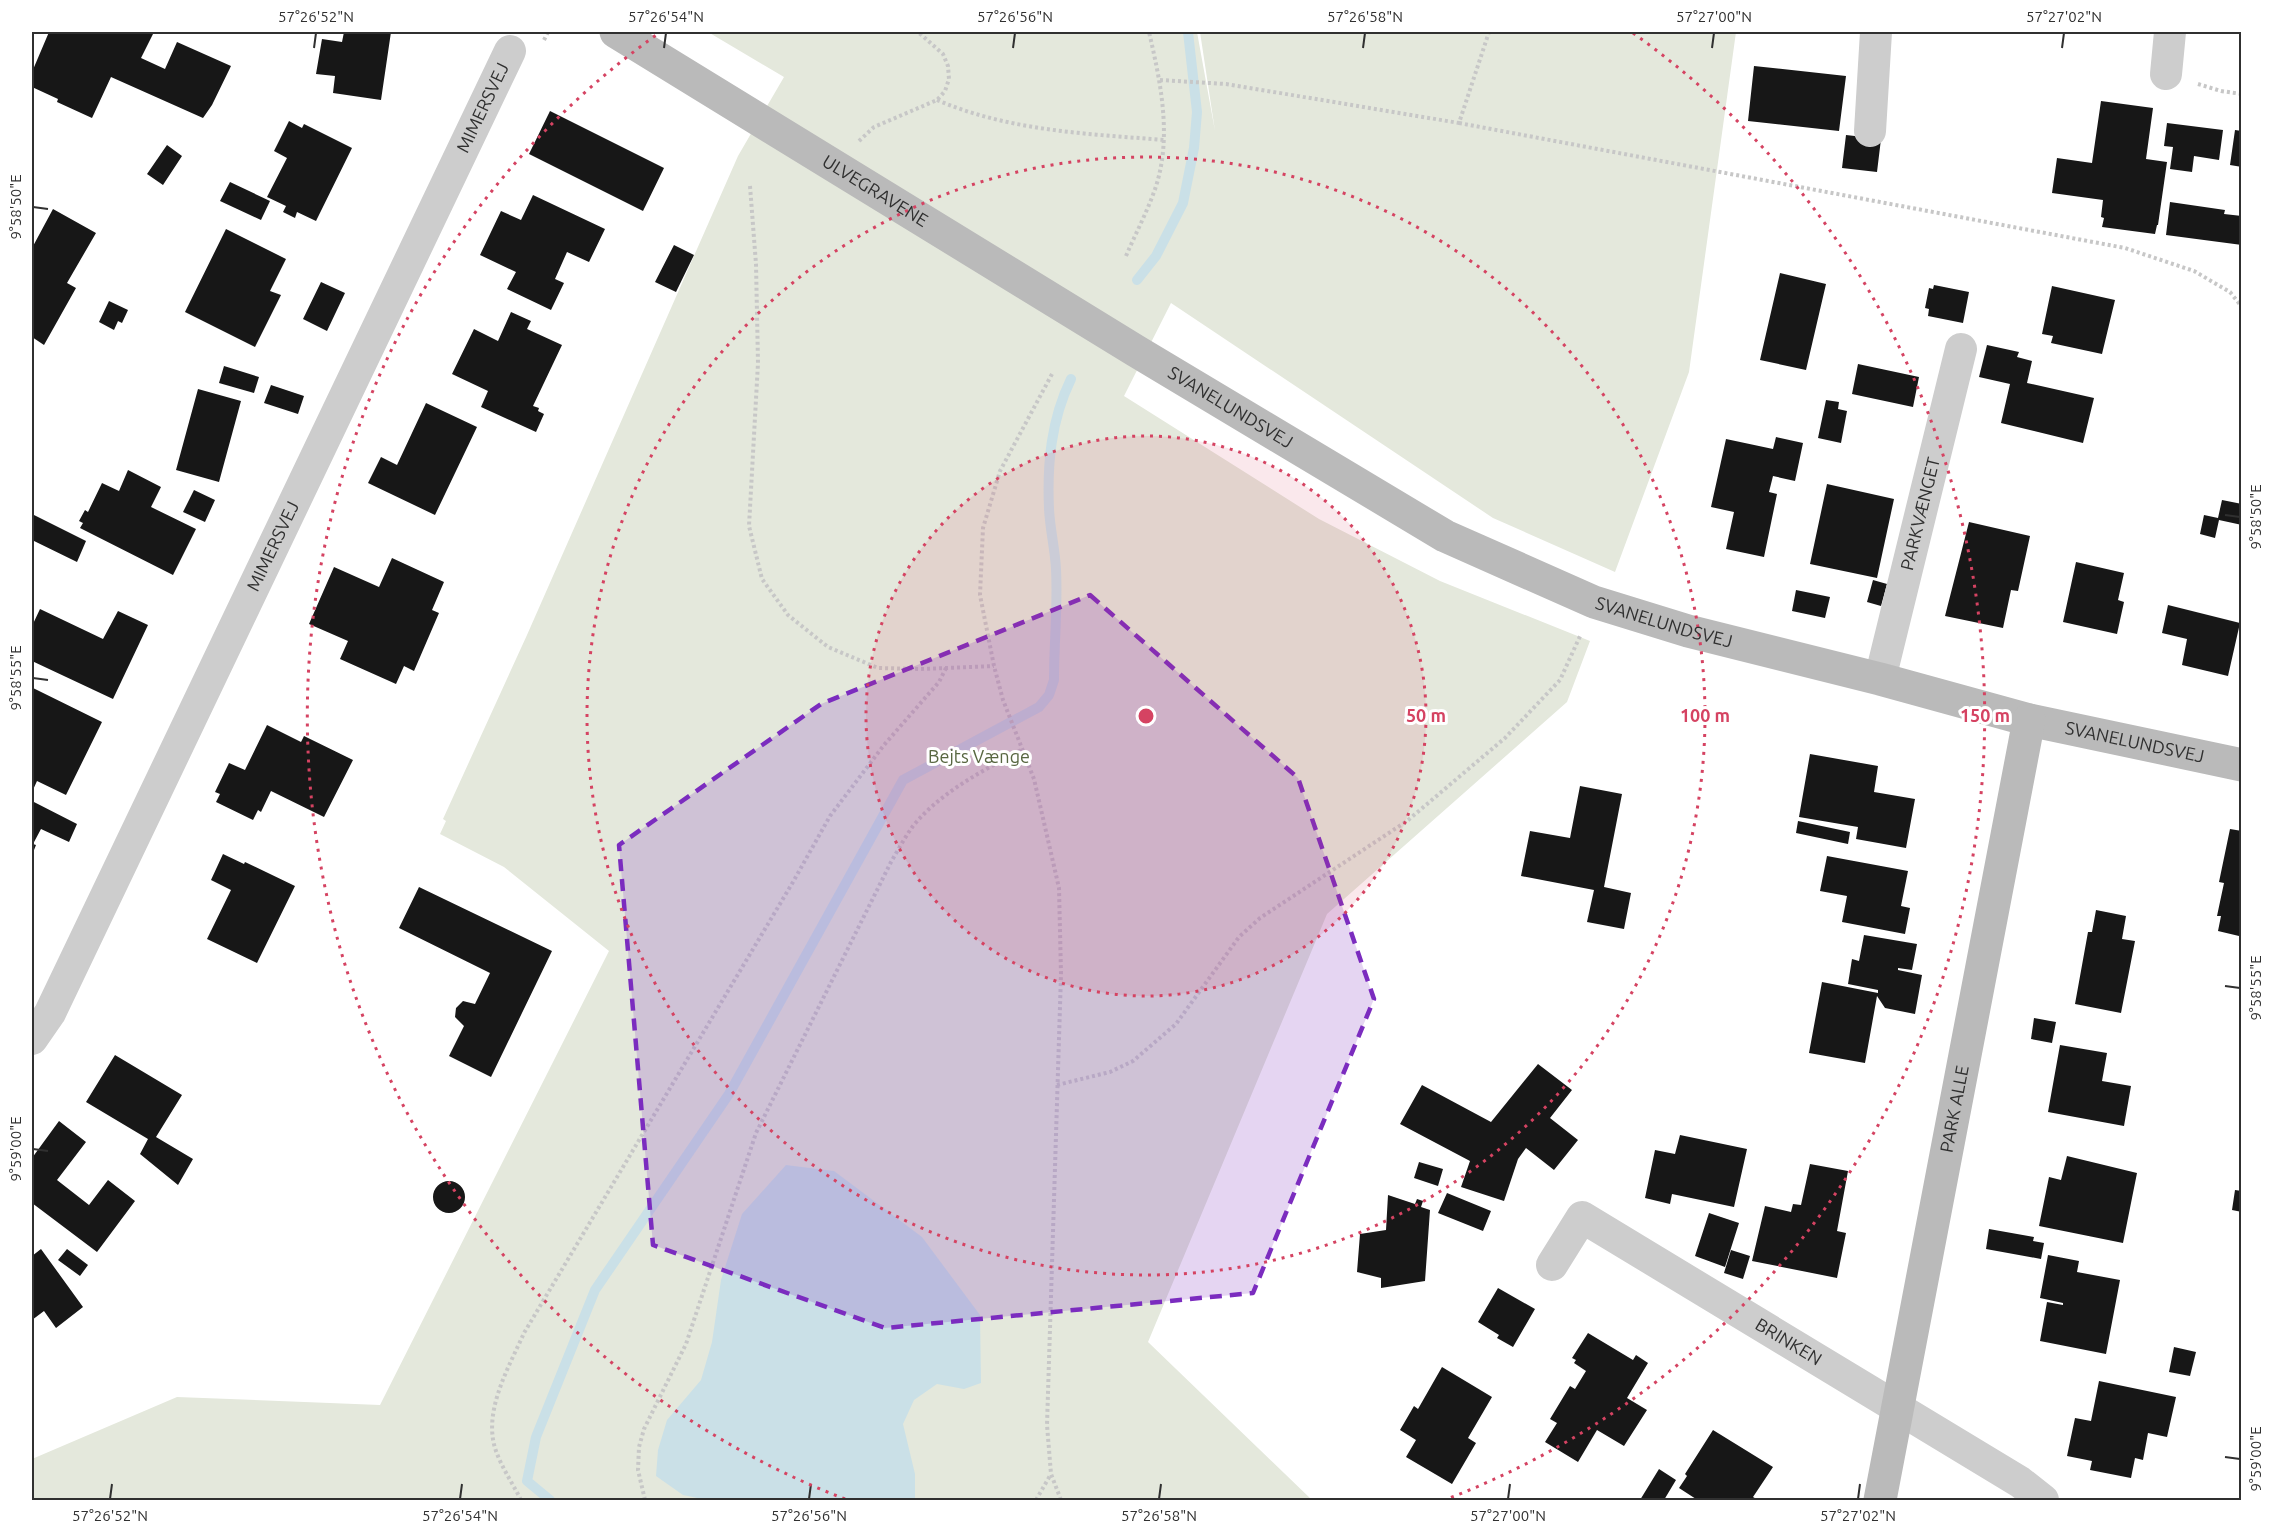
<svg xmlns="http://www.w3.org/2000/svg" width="2273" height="1532" viewBox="0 0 2273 1532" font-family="Ubuntu,sans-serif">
<rect width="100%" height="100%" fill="#fff"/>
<path fill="#e4e8dc" d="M708,32H1197L1215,131L1200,32H1736L1689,372L1615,572L1493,518L1171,303L1124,396L1319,519L1440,581L1590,641L1567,702L1327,914L1148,1342L1312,1500H32V1459L177,1397L380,1405L609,951L504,867L440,834L446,821L443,819L527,635L738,156L784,77Z"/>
<path fill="#cae0e7" d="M786,1165L834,1171L922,1237L980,1315L981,1383L964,1389L937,1384L914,1400L903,1424L915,1474V1500H707L683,1495L656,1476L658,1450L667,1420L701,1380L712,1342L721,1280L742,1214Z"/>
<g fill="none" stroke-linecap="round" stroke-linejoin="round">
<path stroke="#cae0e7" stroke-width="10" d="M1137,280L1156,256L1183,203L1194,148L1197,112L1188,32
M550,1500L527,1481L536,1437L595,1290L729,1094L903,780L1039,707L1049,695L1054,680C1054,643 1058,605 1056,569C1055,549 1050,529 1049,509C1047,464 1051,420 1071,379"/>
</g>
<path fill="#171717" d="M49,32H107L112,34L113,32H154L141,58L165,69L177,42L231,66L212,105L203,118L111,77L92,118L57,102L58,99L32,87V72Z
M344,32H391L381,100L333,93L335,76L316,74L322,39L342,42Z
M1754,66L1846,76L1839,131L1748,121Z
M2101,101L2153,108L2146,159L2167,162L2158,225H2157L2155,234L2102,227L2104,218L2101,217L2103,200L2052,193L2057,158L2092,163Z
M550,111L664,168L643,211L529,154Z
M289,121L302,128L304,124L352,148L316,221L297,212L295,218L283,212L286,206L267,197L287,158L274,151Z
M2167,123L2223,130L2219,160L2194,156L2192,172L2170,169L2173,147L2164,146Z
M2235,130L2242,131V167L2230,165Z
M1846,135L1881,139L1877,172L1842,168Z
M167,145L182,156L163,185L147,174Z
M230,182L270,201L261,220L220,201Z
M533,195L605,229L589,262L567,252L555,279L564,283L551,310L507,289L516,272L480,255L501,211L521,220Z
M2170,202L2225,210L2224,214L2242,216V245L2166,235Z
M53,209L96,233L67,283L76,288L44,345L32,337V248Z
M226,229L286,259L270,291L281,295L255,347L185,312Z
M674,245L694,255L676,292L655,282Z
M1780,273L1826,284L1806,370L1760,360Z
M321,282L345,293L327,331L303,319Z
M1934,285L1969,292L1963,323L1928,316L1929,309L1925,308L1929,288L1933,289Z
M2052,286L2115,300L2102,354L2051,343L2053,336L2042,334Z
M109,301L128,310L122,323L118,321L114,330L99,322Z
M511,312L531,321L527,329L562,345L533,406L539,408L538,411L544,414L536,432L481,407L488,391L452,374L474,329L498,341Z
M1987,345L2019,352L2017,357L2032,361L2027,383L2094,398L2083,443L2001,423L2010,384L1979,377Z
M1858,364L1919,377L1913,407L1852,394Z
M224,366L259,377L254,393L219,383Z
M271,385L304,396L298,414L264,403Z
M198,389L241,401L219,482L176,470Z
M1826,400L1839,402L1838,409L1847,411L1841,443L1818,438Z
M426,403L477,427L435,515L368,483L381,457L397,465Z
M1776,437L1803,443L1795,481L1773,476L1769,492L1777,494L1764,557L1726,549L1734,512L1711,507L1726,439L1773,449Z
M128,470L161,487L151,507L196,529L173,575L80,528L83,523L79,521L85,510L88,512L102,483L119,491Z
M1827,484L1894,499L1877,578L1810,564Z
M194,490L215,500L205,522L183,512Z
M2222,500L2242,504V525L2219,520L2215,538L2200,534L2204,515L2218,518Z
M32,514L86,541L77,562L32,540Z
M1969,522L2030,536L2018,591L2011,590L2003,628L1945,616Z
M392,558L444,582L432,610L439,613L414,671L404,666L396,684L340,659L348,641L309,624L334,567L379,587Z
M2076,562L2124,573L2118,600L2124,602L2117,634L2063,622Z
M1873,580L1887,584L1881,606L1867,602Z
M1796,590L1830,597L1825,618L1792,611Z
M2168,605L2240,623L2228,676L2182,665L2187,639L2162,633Z
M40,609L103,639L118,611L148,625L113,699L32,661V626Z
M33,688L102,722L66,795L37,781L32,792Z
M267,725L301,742L304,736L353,760L324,817L271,791L261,812L258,810L253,820L216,802L220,794L215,792L229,763L245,770Z
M1810,754L1878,766L1874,792L1915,799L1906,848L1856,839L1858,827L1799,817Z
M1580,786L1622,794L1604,887L1631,893L1624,929L1587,922L1594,890L1521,876L1530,831L1570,838Z
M32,801L77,824L69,842L41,829L33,844L36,845L32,855Z
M1798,821L1850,832L1848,844L1796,833Z
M2230,829L2242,831V922L2239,936L2218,931L2221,916H2217L2224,883L2219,882Z
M223,854L244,864L245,862L295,886L257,963L207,939L231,890L211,880Z
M1827,856L1908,871L1901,906L1910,908L1905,934L1842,922L1847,896L1820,891Z
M419,887L552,951L491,1077L449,1056L464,1026L455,1017L456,1008L463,1001L475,1004L490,973L399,928Z
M2096,910L2126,916L2122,939L2135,941L2121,1013L2075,1004L2088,932H2092Z
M1864,935L1917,944L1912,970L1898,968V970L1922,975L1915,1014L1885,1008L1877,996L1865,1063L1809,1053L1822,982L1878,993V990L1848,984L1852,959L1859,961Z
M2034,1018L2056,1022L2052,1043L2031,1039Z
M2060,1045L2107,1053L2102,1081L2131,1086L2124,1126L2048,1112Z
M115,1055L182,1095L156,1137L193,1159L178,1185L140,1154L148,1139L86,1102Z
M1538,1064L1572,1090L1550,1118L1578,1140L1554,1170L1526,1148L1518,1159L1504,1201L1461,1187L1470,1161L1400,1124L1422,1085L1491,1122Z
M59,1121L86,1142L57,1180L89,1205L108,1180L135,1201L97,1252L32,1203V1158Z
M1680,1135L1747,1149L1734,1207L1672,1194L1670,1204L1645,1198L1655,1150L1675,1154Z
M2067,1156L2137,1173L2123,1243L2039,1226L2049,1177L2061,1180Z
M1419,1162L1443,1169L1438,1186L1414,1178Z
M1810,1164L1848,1171L1837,1231L1846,1233L1837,1278L1752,1261L1765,1206L1791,1212L1793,1204L1801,1205Z
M433 1197a16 16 0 1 1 32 0a16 16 0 1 1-32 0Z
M2235,1190L2242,1191V1212L2232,1210Z
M1447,1193L1491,1211L1483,1231L1438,1213Z
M1388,1195L1415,1204L1417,1199L1423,1201L1421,1207L1430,1210L1425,1281L1381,1288V1278L1357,1272L1360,1234L1386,1230Z
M1709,1213L1739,1223L1725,1267L1695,1256Z
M1989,1229L2034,1237L2033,1241L2044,1243L2041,1259L1986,1249Z
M41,1249L83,1307L56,1328L44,1311L32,1320V1256Z
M67,1249L88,1265L80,1276L58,1260Z
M1731,1250L1750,1256L1743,1279L1724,1273Z
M2048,1255L2079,1261L2077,1272L2120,1280L2106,1354L2040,1341L2047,1302L2063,1305V1303L2040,1298Z
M1498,1288L1535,1309L1513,1347L1497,1338L1499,1335L1478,1322Z
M1588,1333L1633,1360L1636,1355L1648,1363L1627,1398L1647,1410L1624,1446L1597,1430L1578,1462L1545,1442L1557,1423L1550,1419L1570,1386L1575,1389L1586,1371L1574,1363L1576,1360L1572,1358Z
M2174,1347L2196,1352L2190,1376L2169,1372Z
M1442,1367L1492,1397L1468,1438L1476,1443L1452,1484L1406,1457L1416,1440L1400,1430L1414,1406L1418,1409Z
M2099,1381L2176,1397L2167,1437L2148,1433L2143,1460L2135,1458L2131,1478L2090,1470L2092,1461L2067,1456L2075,1418L2091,1421Z
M1713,1430L1773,1467L1753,1497L1758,1500H1695L1696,1499L1679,1488L1687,1476L1685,1474Z
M1659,1469L1676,1480L1664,1500H1640Z"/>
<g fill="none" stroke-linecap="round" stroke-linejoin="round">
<path stroke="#c7c7c7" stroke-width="4" stroke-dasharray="3 3" stroke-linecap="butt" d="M544,40L548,32
M1160,80L1226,84L1459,123L1489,32
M2198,84L2221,91L2242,94
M937,100C1009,131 1088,134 1165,140
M1459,123L2125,248L2194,271L2230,292L2242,307
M859,141L874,127L937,100L945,91L949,79L948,66L943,54L918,32
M750,186L756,264L758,363L749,526L762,579L788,615L828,647L878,668L921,669L994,666
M1126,256C1135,235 1146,214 1154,192C1173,140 1161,84 1149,32
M1052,374L1000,471L983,528L980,595L994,666L1003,700L1034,779L1059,888L1061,974L1047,1425L1051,1474L1061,1500
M1057,1085L1110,1072L1133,1061L1176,1024L1239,937L1260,918L1407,821L1505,738L1560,680L1581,634
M521,1500C513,1484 502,1468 496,1451C482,1412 509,1367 524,1333L793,882L830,816L884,745L939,682L946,668
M645,1500L638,1470L639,1447L644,1429L686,1344L756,1133L891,862C898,850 905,837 913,826C943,790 983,771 1023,749
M1036,1500L1051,1474"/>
<g stroke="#cdcdcd" stroke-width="32">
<path d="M2166,74L2170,32"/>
<path d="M1870,131L1876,32"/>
<path id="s1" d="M1880,679L1961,349"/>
<path id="s2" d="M32,1039L50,1013L510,51"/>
<path id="s3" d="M1552,1265L1582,1217L2020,1482L2043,1500"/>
</g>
<g stroke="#bababa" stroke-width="33">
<path id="s4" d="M616,32L1136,351L1445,536L1594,602L1688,631L1880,679L2029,720L2242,765"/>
<path id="s5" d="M1880,1500L2029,720"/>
</g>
</g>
<path fill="#7b2cbf" fill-opacity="0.2" stroke="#7b2cbf" stroke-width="4.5" stroke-dasharray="12 8" stroke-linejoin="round" d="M1090,595L1298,778L1374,999L1253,1293L885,1328L653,1245L619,845L821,704Z"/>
<path fill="none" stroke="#303030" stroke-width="2" d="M314,48L316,33M664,48L666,33M1013,48L1015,33M1363,48L1365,33M1712,48L1714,33M2062,48L2064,33M33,207L48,209M2225,515L2240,517M33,678L48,680M2225,986L2240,988M33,1149L48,1151M2225,1457L2240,1459M110,1499L112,1484M460,1499L462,1484M809,1499L811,1484M1159,1499L1161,1484M1508,1499L1510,1484M1858,1499L1860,1484"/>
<circle cx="1146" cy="716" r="280" fill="#d54362" fill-opacity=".12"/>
<g fill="none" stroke="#d54362" stroke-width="3" stroke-dasharray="3 6">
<circle cx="1146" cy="716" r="280"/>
<circle cx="1146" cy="716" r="559"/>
<path d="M845 1499A839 839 0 0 1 659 33M1633 33A839 839 0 0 1 1447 1499"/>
</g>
<g text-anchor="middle" stroke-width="6" stroke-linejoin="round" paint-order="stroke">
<g font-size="18" fill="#303030" stroke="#fff">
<text dy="6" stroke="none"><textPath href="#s2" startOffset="1035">MIMERSVEJ</textPath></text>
<text dy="6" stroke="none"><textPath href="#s4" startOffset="304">ULVEGRAVENE</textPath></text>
<text dy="6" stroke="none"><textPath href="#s4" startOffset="720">SVANELUNDSVEJ</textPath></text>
<text dy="6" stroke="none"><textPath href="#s1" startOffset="170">PARKVÆNGET</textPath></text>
<text dy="6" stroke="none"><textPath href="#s2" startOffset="549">MIMERSVEJ</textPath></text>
<text dy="6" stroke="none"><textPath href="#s4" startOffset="1206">SVANELUNDSVEJ</textPath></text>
<text dy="6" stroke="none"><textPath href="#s4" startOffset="1692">SVANELUNDSVEJ</textPath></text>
<text dy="6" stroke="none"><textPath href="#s5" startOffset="398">PARK ALLE</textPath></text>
<text dy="6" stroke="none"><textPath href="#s3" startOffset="298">BRINKEN</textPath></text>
</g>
<g font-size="18" fill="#586741" stroke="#fff">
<text x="979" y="763">Bejts Vænge</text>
</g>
</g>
<circle cx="1146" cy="716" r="9" fill="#d54362" stroke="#fff" stroke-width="3"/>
<g font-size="18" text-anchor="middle" font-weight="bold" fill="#d54362" stroke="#fff" stroke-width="6" stroke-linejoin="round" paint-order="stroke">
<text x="1426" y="722">50 m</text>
<text x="1705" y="722">100 m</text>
<text x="1985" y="722">150 m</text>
</g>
<rect width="2273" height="1532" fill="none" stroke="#ffffff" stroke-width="66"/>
<rect x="33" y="33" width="2207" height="1466" fill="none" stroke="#303030" stroke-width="2"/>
<g font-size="15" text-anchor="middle" fill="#303030">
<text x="316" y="22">57°26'52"N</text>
<text x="666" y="22">57°26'54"N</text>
<text x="1015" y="22">57°26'56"N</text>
<text x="1365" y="22">57°26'58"N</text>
<text x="1714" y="22">57°27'00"N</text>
<text x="2064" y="22">57°27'02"N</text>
<text transform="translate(16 207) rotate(-90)" y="5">9°58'50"E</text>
<text transform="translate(2256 517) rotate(-90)" y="5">9°58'50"E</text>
<text transform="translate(16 678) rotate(-90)" y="5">9°58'55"E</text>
<text transform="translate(2256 988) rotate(-90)" y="5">9°58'55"E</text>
<text transform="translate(16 1149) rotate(-90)" y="5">9°59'00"E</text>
<text transform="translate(2256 1459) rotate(-90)" y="5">9°59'00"E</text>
<text x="110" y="1521">57°26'52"N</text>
<text x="460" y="1521">57°26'54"N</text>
<text x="809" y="1521">57°26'56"N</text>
<text x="1159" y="1521">57°26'58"N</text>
<text x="1508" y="1521">57°27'00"N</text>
<text x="1858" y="1521">57°27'02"N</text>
</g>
</svg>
